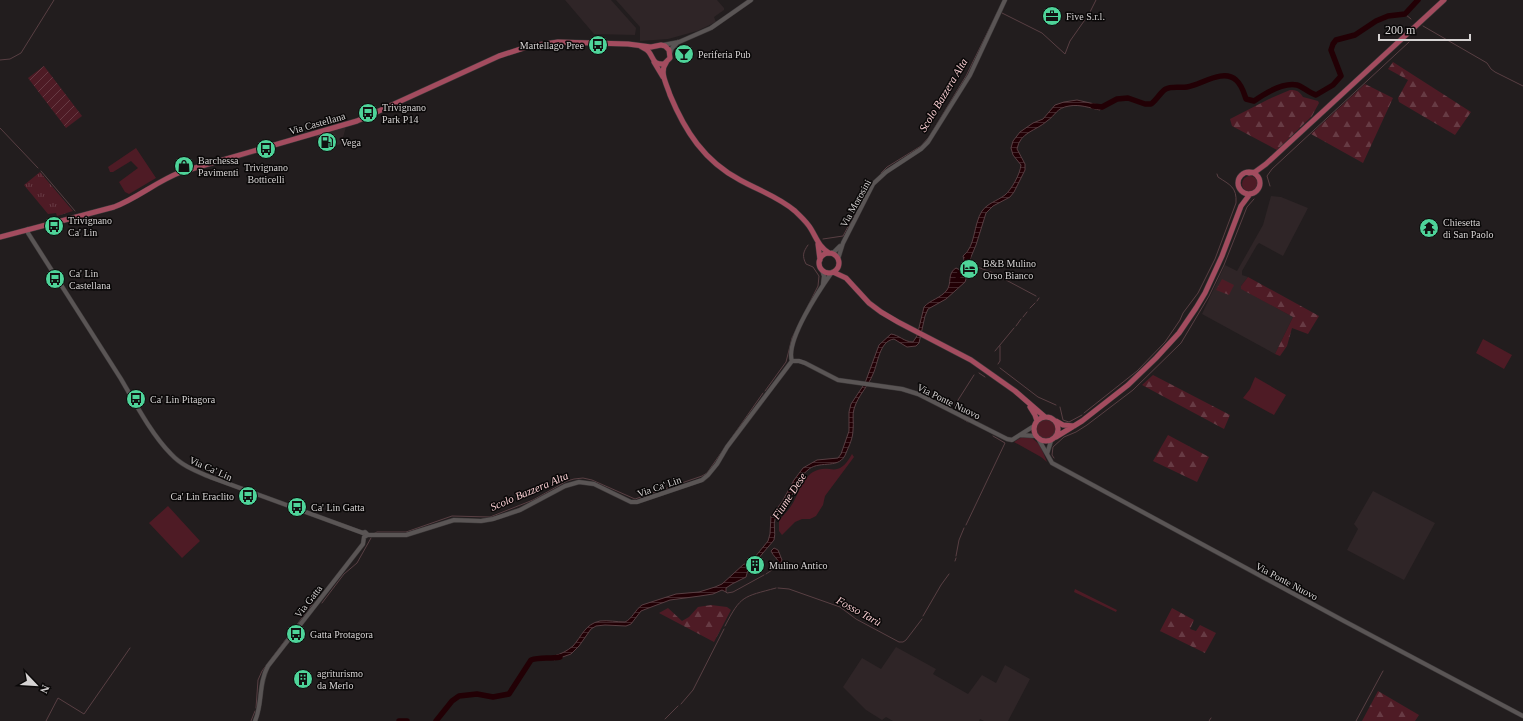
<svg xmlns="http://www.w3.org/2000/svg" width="1523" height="721" viewBox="0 0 1523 721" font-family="'Times New Roman',serif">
<defs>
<pattern id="forest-firs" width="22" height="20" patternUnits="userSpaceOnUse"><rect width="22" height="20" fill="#4e1b25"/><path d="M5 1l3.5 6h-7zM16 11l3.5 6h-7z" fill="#673b44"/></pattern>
<pattern id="park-tufts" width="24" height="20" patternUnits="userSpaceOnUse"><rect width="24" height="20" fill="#4e1b25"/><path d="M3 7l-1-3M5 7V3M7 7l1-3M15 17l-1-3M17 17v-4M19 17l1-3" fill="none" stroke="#673b44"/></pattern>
<pattern id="garden-furrows" width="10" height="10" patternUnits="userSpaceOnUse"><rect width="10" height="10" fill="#4e1b25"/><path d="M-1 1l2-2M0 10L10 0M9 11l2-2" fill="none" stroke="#673b44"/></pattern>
<pattern id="water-rules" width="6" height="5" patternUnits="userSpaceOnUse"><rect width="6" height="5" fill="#220005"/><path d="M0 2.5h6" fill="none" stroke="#412429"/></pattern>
</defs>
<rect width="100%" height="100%" fill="#221d1e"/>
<path fill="#2f2527" d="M565,0H611L636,28L635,35L594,34Z
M616,0H717L724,8V10L714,17L716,22L697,31L668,39L640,41V27Z
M346,127L341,144L321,150L316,136Z
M1271,196L1281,197L1308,208L1283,256L1259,243L1257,245L1242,271V275L1248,277L1241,286L1242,289L1293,317L1275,354L1202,314L1225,265L1237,271L1263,225Z
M1373,491L1435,523L1404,580L1347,550L1358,529L1354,524Z
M896,647L936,669L933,674L968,694L982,675L996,683L1005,665L1030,679L1008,721H984L980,719L979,721H893L886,717L882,720L866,710L843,687L862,658L881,669Z"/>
<path fill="#4e1b25" d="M136,148L156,178L129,194L125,192L119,182L138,168L131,161L113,172H110L108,167Z
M1242 184a8 8 0 1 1 16 0a8 8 0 1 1-16 0Z
M1483,339L1512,355L1504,369L1476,353Z
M1255,377L1286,395L1274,415L1243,398L1250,389Z
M1034 429a12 12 0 1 1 24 0a12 12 0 1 1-24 0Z
M1022,437H1031L1040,445L1047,462L1041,457L1014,442Z
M852,454L854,457L825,496L823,505L816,516L810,519H802L795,522L782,535L779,531V521C782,516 786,513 789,509C798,498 800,480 813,472C830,462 837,481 852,454Z
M168,506L200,541L182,558L149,523Z
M1075,589L1117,610L1116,612L1074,592Z"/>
<path fill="url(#forest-firs)" d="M1393,62L1471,112L1455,135L1399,102L1398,98L1408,80L1388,69Z
M1365,84L1393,98L1363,163L1311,134Z
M1290,90C1297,90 1299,91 1303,97L1318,101L1319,103L1312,116L1277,150L1232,126L1230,119L1269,99Z
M1248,277L1319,316L1308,334L1292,328L1287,346L1280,356L1275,354L1293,317L1241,289V286Z
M1222,279L1234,285L1229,295L1216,290Z
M1153,375L1230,415L1224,429L1142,385Z
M1168,435L1209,457L1197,482L1153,461Z
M711,605L727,607L731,610L714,642L659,613L668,608L682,621L689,617L698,607Z
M1172,608L1194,620L1190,629L1196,631L1200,625L1216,633L1205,653L1160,631Z
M1378,691L1419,715L1415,721H1362Z"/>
<path fill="url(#park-tufts)" d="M40,172L73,211L57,216L56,213L48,214L24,185Z"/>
<path fill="url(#garden-furrows)" d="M44,66L82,116L66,128L28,78Z"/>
<path fill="url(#water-rules)" stroke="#583f43" d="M1077,100L1099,105L1100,110C1090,108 1080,104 1069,106C1056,108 1056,115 1047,121C1036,131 1020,132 1017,149L1025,164V170L1014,192L1010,197L993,206L986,213L976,245L968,264L965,263L963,256C976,246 973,225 982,211C988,203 997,201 1005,195C1012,189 1020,174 1021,165L1013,155L1011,148L1013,141L1020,132L1033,123L1043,119L1055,105L1064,102Z
M956,268L964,272L966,279L965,282L946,299L928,309L925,316L919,343L916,346L907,347L894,339C879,341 878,364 873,374C868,387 858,395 854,409C852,415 854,423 853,430C853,438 849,446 846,453C840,470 821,460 809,469C797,478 795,493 786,505C783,509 777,513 775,519C773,525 776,533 774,540L757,560L749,566L746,577L732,584L726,588V592L722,590L713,594L700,596L670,600L646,609L641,611L631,624L626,626L605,625L596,626L591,629L579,646L571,654L554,660V656C561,654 567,651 573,646C582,636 585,624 600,621C608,620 617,622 625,622C632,619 635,610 642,605L676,594L699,592L715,587L722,584L744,564L748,565L750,563L768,541L770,534L771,516L782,502L794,480L803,468L817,460L838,458L841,454L849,431V412L851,404L865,383L879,345L891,334C899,335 904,342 913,342L917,336L924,307C930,300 941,298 947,290C952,283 947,273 956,268Z
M774,548L778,550L782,560L780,564C778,559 773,556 771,551Z"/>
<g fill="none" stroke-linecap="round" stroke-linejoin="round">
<path stroke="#583f43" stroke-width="1" d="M1002,13L1042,33L1065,54L1070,41L1089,14L1096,0
M1405,14L1411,19
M1423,26L1487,63L1491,69L1495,72L1523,86
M0,60L10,59L21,53L54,0
M0,128L38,168
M41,171L75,211
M881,173L887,167L921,146L929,137L966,76L998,11
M1270,186L1267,176L1272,169L1409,42
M823,239L843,236L863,199
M969,264L991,272L1036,296
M1037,301L1039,298
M1030,308L1035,303
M1023,317L1027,312
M1016,326L1021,319
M995,351L1014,328
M998,364L1000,361V346
M1000,368L1038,397L1056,405
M979,373L985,377
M765,391L786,362L792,338L818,286L819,276L813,267L806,264C802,256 803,252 808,245
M1060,407L1063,420L1069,422L1082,415
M953,408L974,375
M1084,413L1137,371L1165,342L1180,320L1183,313L1198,293L1215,259L1236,203C1237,187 1230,185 1218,177L1217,174
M960,417L968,422
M1054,458L1052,455L1053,447L1064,437L1076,432L1087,425L1133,390L1181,343L1209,296L1224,265L1247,207L1254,199
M966,525L1005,443L993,436
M373,534L377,532H406L452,516L490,517L533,500L567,481L574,479L583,478L592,480L635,499L702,476L707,473L763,393
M956,556L959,540L964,528
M955,561L956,558
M766,574L775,568L780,563
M778,588L789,589L840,607L856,619L899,642H903L906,640L922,619
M726,592L727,593L733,592L764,575
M322,603L344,574L357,563L371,538
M923,616L941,585L949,574
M725,626C741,595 743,597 776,588
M681,704L693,690L724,629
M256,708L258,680L262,671L314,602
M665,719L678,706
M46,721L58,698L84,714L130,648
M251,721L255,711
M1209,721L1211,718
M1356,721L1383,671"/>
<path stroke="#220005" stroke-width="5.5" d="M1093,106L1102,107L1117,99L1128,98L1145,104H1151C1156,101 1162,90 1166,89C1171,86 1180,88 1187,87C1201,85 1223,68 1236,80C1242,85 1244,93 1246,99L1254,101C1264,94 1283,82 1297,85C1302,86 1309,93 1316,95L1333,85L1341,76L1331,50L1333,44L1336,40L1355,35L1376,21L1388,16L1405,14L1418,0
M958,276L965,266L968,257
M399,721H407
M436,721L452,701L459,696L477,694L493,697L509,694L531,660C540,657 550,659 560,657"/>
<g stroke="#3c3839" stroke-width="5">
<path id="tertiary" d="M663,45L679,42L711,28L751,0
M670,53L672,48L678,42
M28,229V233C59,282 90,330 121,379C135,403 152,435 171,454C182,466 196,471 210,477L363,533L365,532L367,534L366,536L364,537L363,544L268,666C258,684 263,703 255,721
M831,253L834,252L840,246
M838,259L843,243L873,184L886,172L921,149L928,142L970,75L1005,0
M822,270L824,276L823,284
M792,361H799L805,363L838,380L902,389L918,394L1007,439L1012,440L1034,426
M792,361C785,341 820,289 832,272
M1020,435L1035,436
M1039,440L1052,463L1344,621L1523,716
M1047,454L1051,441
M367,535H406L454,520L481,521L493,519L520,510L565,486L579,482L594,484L631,502H637L702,480L708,475L717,464L727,447L792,361"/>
</g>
<g stroke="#3c3839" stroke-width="6">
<path id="primary" d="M654,62L663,77
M666,63C659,72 667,85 670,95C685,131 704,161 740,180C758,190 779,197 795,211C801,217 807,222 811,229C817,239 819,247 829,253
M1238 183a11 11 0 1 1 22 0a11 11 0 1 1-22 0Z
M1249,173L1255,172L1266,164L1444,0
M0,237L114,207C138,198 157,181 181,172L357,121L499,56L530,46L558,42L628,44L651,47L661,45L665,46L669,50L670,58L664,64C653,65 654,59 649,52C647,49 643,48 640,46
M818,244L820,260
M819 263a10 10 0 1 1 20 0a10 10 0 1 1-20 0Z
M833,272L846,278L869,303L881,312L898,322L971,360L1015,391L1045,417
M1030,407L1035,415L1037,421
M1034 429a12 12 0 1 1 24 0a12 12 0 1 1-24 0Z
M1056,421L1063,425L1074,426
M1056,437L1082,421L1128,385L1156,358L1179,333L1196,308L1205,293L1222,256L1241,206L1250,194"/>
</g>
<use href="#tertiary" stroke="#5a5555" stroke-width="4"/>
<use href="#primary" stroke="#a34c5f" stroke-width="5"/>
</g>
<defs>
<g id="office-disc" transform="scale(1)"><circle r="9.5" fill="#4ed399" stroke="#0a0808"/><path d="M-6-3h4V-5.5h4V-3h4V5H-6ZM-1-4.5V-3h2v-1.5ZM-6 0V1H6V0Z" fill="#111"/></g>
<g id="bus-disc" transform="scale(1)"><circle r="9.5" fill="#4ed399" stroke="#0a0808"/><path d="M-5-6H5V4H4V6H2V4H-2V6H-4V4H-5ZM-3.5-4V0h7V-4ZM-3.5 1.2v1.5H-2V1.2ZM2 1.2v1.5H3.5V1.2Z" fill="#111"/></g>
<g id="bar-disc" transform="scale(1)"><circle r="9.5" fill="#4ed399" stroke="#0a0808"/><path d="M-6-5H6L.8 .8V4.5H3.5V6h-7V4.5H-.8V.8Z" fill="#111"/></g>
<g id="fuel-disc" transform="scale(1)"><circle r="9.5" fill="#4ed399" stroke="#0a0808"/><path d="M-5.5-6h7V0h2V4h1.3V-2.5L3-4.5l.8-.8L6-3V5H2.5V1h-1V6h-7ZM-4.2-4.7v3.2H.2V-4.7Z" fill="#111"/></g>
<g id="shop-disc" transform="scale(1)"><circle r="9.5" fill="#4ed399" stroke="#0a0808"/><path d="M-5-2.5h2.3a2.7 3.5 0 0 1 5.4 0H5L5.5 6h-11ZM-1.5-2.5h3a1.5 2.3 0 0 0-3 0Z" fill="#111"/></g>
<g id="temple-disc" transform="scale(1)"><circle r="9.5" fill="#4ed399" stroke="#0a0808"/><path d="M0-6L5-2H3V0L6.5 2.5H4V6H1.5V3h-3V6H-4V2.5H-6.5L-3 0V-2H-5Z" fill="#111"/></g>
<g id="hotel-disc" transform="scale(1)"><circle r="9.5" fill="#4ed399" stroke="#0a0808"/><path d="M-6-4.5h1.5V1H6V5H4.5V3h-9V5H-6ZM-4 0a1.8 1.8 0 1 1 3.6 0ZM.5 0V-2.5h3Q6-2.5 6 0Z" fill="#111"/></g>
<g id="building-disc" transform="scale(1)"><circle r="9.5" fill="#4ed399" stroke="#0a0808"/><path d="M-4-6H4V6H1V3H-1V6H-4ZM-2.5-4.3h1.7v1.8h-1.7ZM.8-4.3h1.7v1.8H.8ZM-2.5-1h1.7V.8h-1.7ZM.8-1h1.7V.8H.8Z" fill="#111"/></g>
</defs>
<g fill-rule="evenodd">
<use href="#office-disc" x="1052" y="16"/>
<use href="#bus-disc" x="598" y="45"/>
<use href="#bar-disc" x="684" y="54"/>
<use href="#bus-disc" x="368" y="113"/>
<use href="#fuel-disc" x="327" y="142"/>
<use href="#bus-disc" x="266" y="149"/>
<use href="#shop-disc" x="184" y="166"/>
<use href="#bus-disc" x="54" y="226"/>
<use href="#temple-disc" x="1429" y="228"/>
<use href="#hotel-disc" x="969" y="269"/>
<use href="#bus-disc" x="55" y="279"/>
<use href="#bus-disc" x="136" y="399"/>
<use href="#bus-disc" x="248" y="496"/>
<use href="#bus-disc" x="297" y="507"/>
<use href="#building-disc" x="755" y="565"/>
<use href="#bus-disc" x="296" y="634"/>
<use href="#building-disc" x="303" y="679"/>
</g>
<g text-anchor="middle" stroke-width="3" stroke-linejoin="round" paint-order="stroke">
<g font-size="10" fill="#d6d3d3" stroke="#0a0808" text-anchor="start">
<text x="1066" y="20">Five S.r.l.</text>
<text x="584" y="49" text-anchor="end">Martellago Pree</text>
<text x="698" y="58">Periferia Pub</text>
<text x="382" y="111">Trivignano<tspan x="382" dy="12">Park P14</tspan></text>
<text x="341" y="146">Vega</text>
<text x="198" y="164">Barchessa<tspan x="198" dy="12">Pavimenti</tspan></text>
<text x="266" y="171" text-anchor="middle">Trivignano<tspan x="266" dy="12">Botticelli</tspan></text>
<text x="68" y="224">Trivignano<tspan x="68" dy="12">Ca' Lin</tspan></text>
<text x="1443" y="226">Chiesetta<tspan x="1443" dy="12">di San Paolo</tspan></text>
<text x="983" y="267">B&amp;B Mulino<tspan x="983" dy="12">Orso Bianco</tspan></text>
<text x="69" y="277">Ca' Lin<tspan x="69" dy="12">Castellana</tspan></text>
<text x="150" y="403">Ca' Lin Pitagora</text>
<text x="234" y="500" text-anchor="end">Ca' Lin Eraclito</text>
<text x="311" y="511">Ca' Lin Gatta</text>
<text x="769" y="569">Mulino Antico</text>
<text x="310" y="638">Gatta Protagora</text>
<text x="317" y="677">agriturismo<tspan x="317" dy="12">da Merlo</tspan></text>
</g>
<g font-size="10" fill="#d6d3d3" stroke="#0a0808">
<text transform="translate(317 123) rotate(-16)" y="4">Via Castellana</text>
<text transform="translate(855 203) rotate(-61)" y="4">Via Morosini</text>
<text transform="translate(949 401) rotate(26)" y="4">Via Ponte Nuovo</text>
<text transform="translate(211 468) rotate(24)" y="4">Via Ca' Lin</text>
<text transform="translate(659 486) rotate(-19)" y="4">Via Ca' Lin</text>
<text transform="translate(1287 581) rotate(28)" y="4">Via Ponte Nuovo</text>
<text transform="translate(308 601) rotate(-52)" y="4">Via Gatta</text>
</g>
<g font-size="11" font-style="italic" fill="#f9ced2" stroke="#0a0808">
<text transform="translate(943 95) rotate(-59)" y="4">Scolo Bazzera Alta</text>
<text transform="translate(529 491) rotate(-23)" y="4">Scolo Bazzera Alta</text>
<text transform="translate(789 496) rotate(-57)" y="4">Fiume Dese</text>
<text transform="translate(859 611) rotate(29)" y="4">Fosso Tarù</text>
</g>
</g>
<g transform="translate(36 685) rotate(115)" stroke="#0a0808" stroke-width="3" paint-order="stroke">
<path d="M0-3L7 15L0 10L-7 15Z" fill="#d6d3d3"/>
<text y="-6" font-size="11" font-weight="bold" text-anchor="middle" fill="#d6d3d3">N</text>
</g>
<path d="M1379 34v6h91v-6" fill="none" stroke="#d6d3d3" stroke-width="2"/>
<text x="1385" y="34" font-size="12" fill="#d6d3d3" stroke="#0a0808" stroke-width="3" paint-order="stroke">200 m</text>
</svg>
